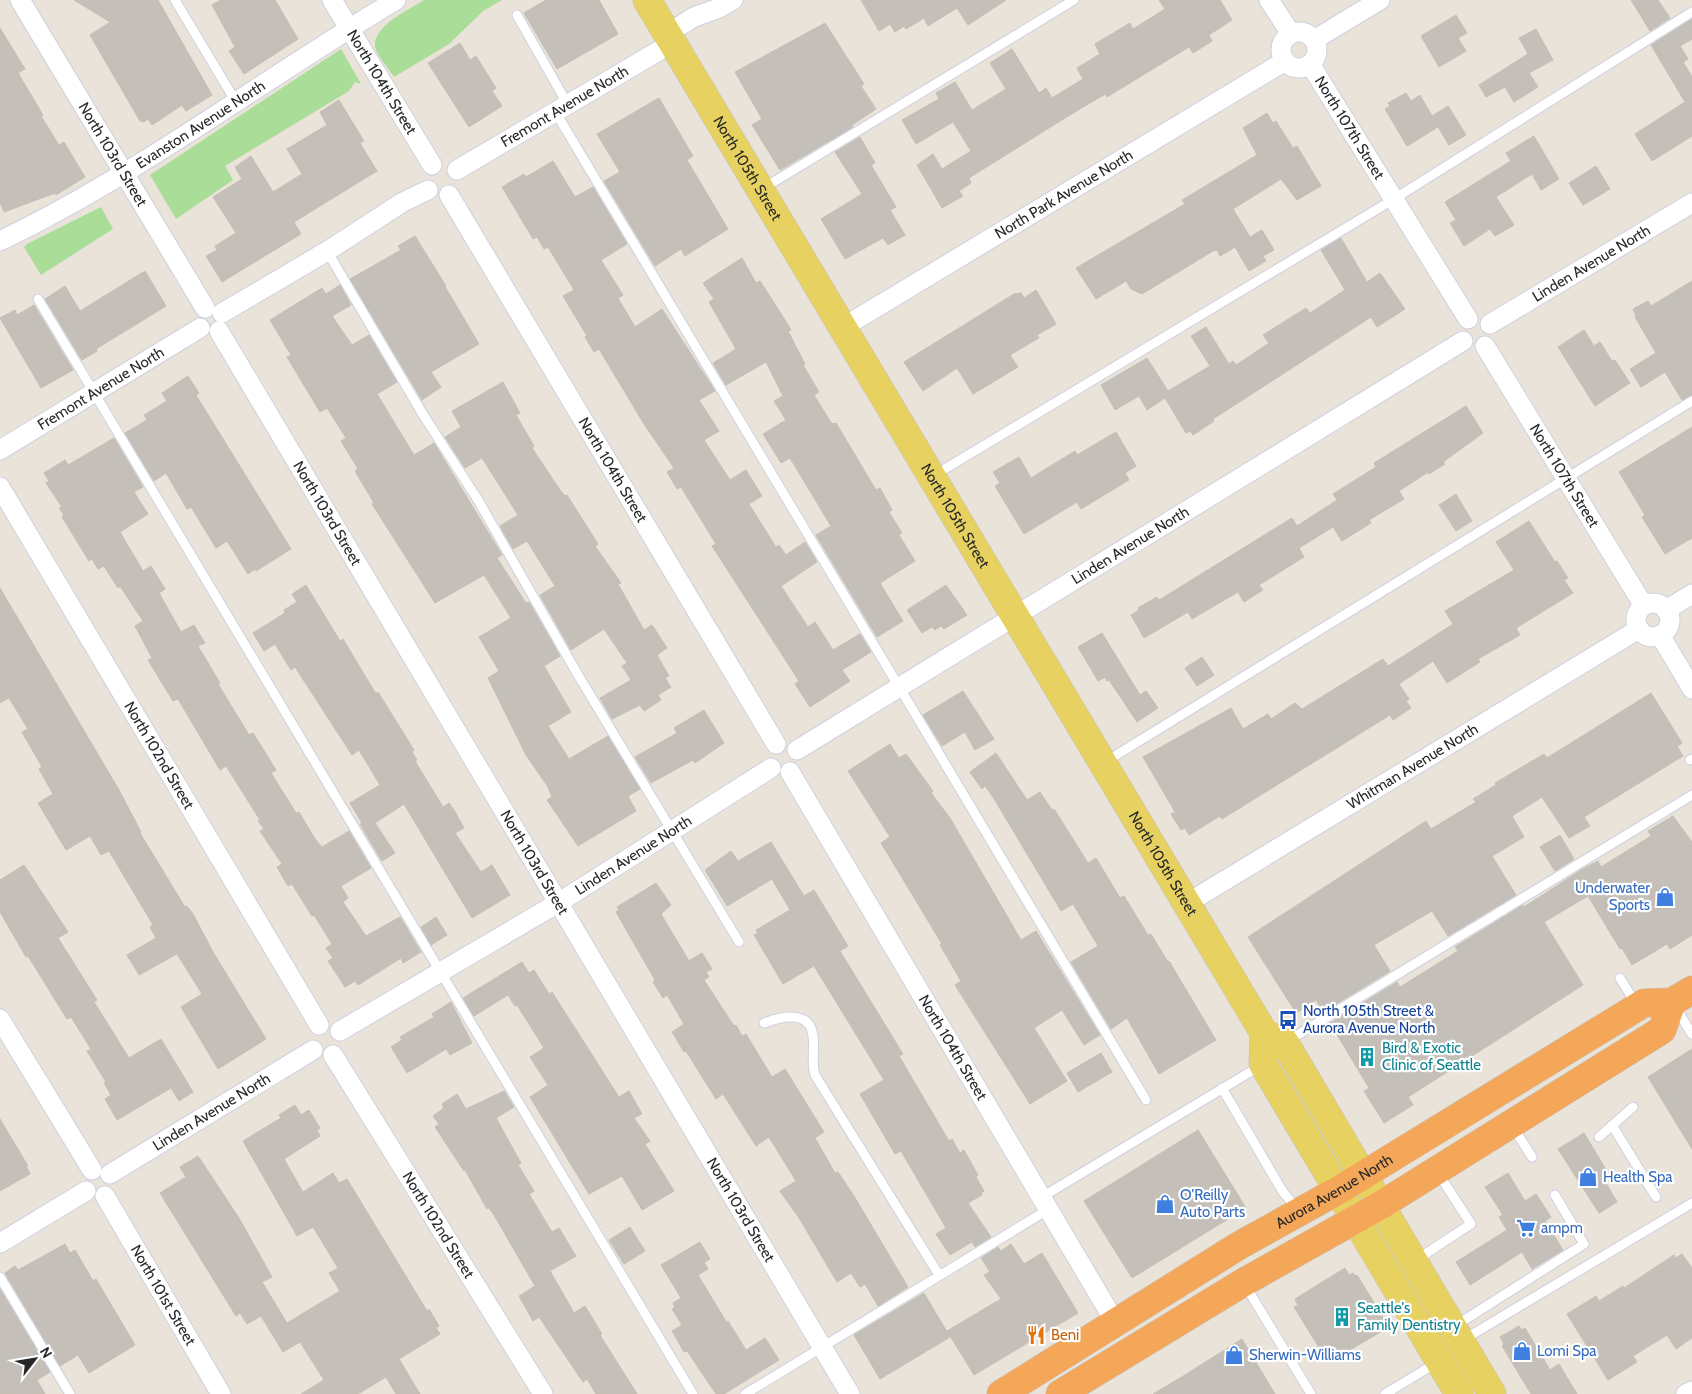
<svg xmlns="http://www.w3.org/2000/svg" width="1692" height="1394" viewBox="0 0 1692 1394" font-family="Cabin,sans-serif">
<rect width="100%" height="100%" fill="#e9e3d9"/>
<path fill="#aadd98" d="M424,0H502L483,11L449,44L394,77C389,69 377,56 375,47C373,25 409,10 424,0Z
M341,49L361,84L355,82L349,91L225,166L233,180L176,219L150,175Z
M101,207L113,229L41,275L24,247L27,244Z"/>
<path fill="#c4c0b9" stroke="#c4bfb3" d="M74,0H158L212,95L186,111L182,105L152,125L148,119L144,122L140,121L90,35L110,22Z
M221,0H275L298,39L244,74L229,51L235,47L212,5Z
M546,0H599L618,34L557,69L524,13Z
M861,0H1006L968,25L957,8L928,26L924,18L906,29L904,26L895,32L890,24L879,31Z
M1159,0H1220L1232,20L1209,35L1212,41L1193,53L1189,47L1107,97L1105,94L1065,118L969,178L971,183L959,191L963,196L942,208L917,165L933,154L942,169L971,151L953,122L916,144L902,120L939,99L936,93L955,82L972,110L1006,89L990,63L1012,49L1039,93L1046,88L1052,98L1083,79L1077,68L1100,54L1095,44L1130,23L1133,29L1165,9Z
M1631,0H1658L1670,18L1650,31Z
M1456,15L1467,33L1458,38L1466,51L1439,67L1421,36Z
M1692,19V39L1680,46L1688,59L1683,62L1692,77V136L1652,161L1635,134L1685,102L1651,45Z
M825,23L864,84L861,86L876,109L852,125L853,127L780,170L752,125L762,119L735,72Z
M0,28L25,69L18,73L43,115L41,116L59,145L64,142L85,177L56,195L55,193L4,212L0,202Z
M1536,29L1553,60L1529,73L1538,87L1514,102L1505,87L1486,97L1479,85L1528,54L1519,38Z
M460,43L470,60L476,56L496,88L492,91L502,106L469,127L428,63Z
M1406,93L1411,101L1420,95L1432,116L1448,106L1466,135L1449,145L1438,127L1407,146L1385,109L1390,106L1388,103Z
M659,98L693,156L687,160L728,229L685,256L681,249L655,266L604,181L620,172L597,134Z
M339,100L364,141L360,143L377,171L294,222L301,234L222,282L206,256L217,250L215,246L236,233L213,197L242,179L235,167L251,156L273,192L302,174L287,149L327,125L320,112Z
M1267,113L1273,123L1276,121L1293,148L1297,146L1321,186L1297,200L1281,179L1233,209L1250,237L1262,230L1274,250L1263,256L1266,261L1249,271L1235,247L1220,256L1217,250L1213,251L1142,294L1131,289L1126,281L1096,299L1076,268L1185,204L1182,200L1257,155L1243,128Z
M1534,136L1559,179L1541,190L1532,174L1496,197L1514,225L1495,236L1490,229L1464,246L1450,223L1456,220L1445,202L1511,161L1506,153Z
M860,137L875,163L871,165L896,207L890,210L905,235L888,245L883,238L845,259L821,219L862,194L835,152Z
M553,161L575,197L593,187L627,244L601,260L623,295L618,298L635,327L662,309L715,391L699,400L719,431L704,440L730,480L746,470L762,496L749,504L776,547L779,545L786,555L805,542L817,562L781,586L808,627L815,622L833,650L860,634L871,652L842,670L850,681L810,707L795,684L799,681L712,546L716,544L681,487L677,489L667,472L674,468L644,424L599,349L594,352L585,337L587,336L563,296L574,290L548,247L544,249L537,237L533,239L502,187L524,174L526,177Z
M1596,166L1610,189L1583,205L1569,183Z
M415,236L446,286L445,287L450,295L479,344L431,372L441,387L422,400L350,279L401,250L398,246Z
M1341,238L1367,282L1380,273L1405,309L1377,327L1371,317L1213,419L1214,421L1193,435L1190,431L1186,433L1165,398L1147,410L1139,396L1115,410L1101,385L1147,358L1168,391L1210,366L1191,336L1206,327L1229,364L1233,361L1236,365L1269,343L1263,335L1306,308L1310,313L1345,290L1321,250Z
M742,258L756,283L760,281L780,312L791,330L788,331L805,364L803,365L819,392L814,395L832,424L836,423L876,490L880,488L892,510L889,512L902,533L899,535L915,561L880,583L903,621L877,637L816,535L831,526L790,458L781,463L763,434L786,420L774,401L783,396L766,362L726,385L713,363L736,349L709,302L714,299L703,283Z
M145,271L166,306L96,349L97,351L82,360L45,299L65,286L80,311Z
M1692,281V395L1682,400L1665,372L1641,387L1630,369L1656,353L1635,317L1636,316L1633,309L1648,301L1651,306Z
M340,285L351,305L332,316L352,345L369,335L397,382L377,394L414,455L434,443L502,555L497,558L526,603L529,602L560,656L544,666L571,712L548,726L569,759L608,736L640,789L628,796L636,811L578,846L547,800L552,797L548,787L526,755L488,678L499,671L479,637L511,618L484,575L435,603L372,504L374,503L355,471L358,469L341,441L346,438L327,408L320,412L287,357L291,355L270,320L322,288L326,294Z
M1036,290L1056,324L1037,335L1039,338L1010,355L1018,367L973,394L957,368L923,391L904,362L1014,294L1021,293L1024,298Z
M34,305L73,370L41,388L0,318L15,310L17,315Z
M1584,330L1594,346L1600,342L1612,361L1615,360L1630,383L1595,406L1558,347Z
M188,376L199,393L196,395L291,549L256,571L255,569L248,574L227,541L216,548L191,507L187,509L166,473L154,481L125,433L147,420L144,415L167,401L162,393Z
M503,382L520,413L516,415L534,446L532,448L560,490L565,496L567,495L598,544L595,546L621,583L618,584L644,630L652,625L667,648L657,655L669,676L665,678L671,687L658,695L661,700L644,711L640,705L612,719L600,698L631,680L622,666L627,663L604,629L571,650L540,595L555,586L527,541L513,549L500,526L518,515L482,458L465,468L445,437L461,427L452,411Z
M1466,406L1483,433L1443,462L1445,464L1429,474L1428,472L1399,491L1404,499L1369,520L1371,523L1342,541L1333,527L1299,548L1304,557L1259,585L1263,590L1244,602L1238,592L1192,619L1188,612L1144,638L1131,615L1139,610L1138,608L1157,597L1159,600L1292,518L1297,526L1337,500L1333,494L1376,467L1374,463Z
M1692,427V538L1665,554L1642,517L1645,515L1619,472Z
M1116,432L1136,466L1125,473L1129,480L1081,509L1077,502L1024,534L995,486L1000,483L993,472L1019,457L1031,478L1075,451L1077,455Z
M114,438L143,487L134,492L148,514L120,532L143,571L151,566L165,589L159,593L181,632L194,625L205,643L198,646L220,683L218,684L249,735L253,733L276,770L271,773L296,813L299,812L315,839L322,847L349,831L371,868L341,886L348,898L343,902L366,936L400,917L421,952L403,963L401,958L358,985L355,981L345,987L328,961L333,958L326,948L332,944L314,915L312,916L292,884L288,886L277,867L282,864L260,831L264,829L258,821L260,820L226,766L220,770L178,699L173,701L148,660L152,658L135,626L143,621L120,586L118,588L104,566L98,569L92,559L89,561L62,517L64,515L59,508L62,507L46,483L49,481L44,473L65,460L68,465Z
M1456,494L1472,521L1456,531L1439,505Z
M1529,521L1555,562L1557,561L1568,578L1564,580L1573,593L1516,628L1520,635L1478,659L1480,662L1447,683L1433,661L1399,684L1409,699L1406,701L1411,708L1393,720L1390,715L1222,819L1220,816L1189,835L1185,828L1181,830L1171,814L1175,812L1143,757L1231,708L1243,729L1268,714L1271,719L1295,703L1302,709L1383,659L1388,666L1453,624L1445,611L1514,570L1496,542Z
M306,585L340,641L343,639L376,694L378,692L414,750L412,752L417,760L415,761L443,807L449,803L454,810L464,828L455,833L481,872L492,865L510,895L472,918L404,804L375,823L395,853L382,861L360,824L362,823L350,803L380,785L359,750L352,755L295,667L291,670L275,644L264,651L253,633L285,613L284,610L297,602L292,594Z
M946,585L967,615L944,629L941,626L935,630L932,627L922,633L907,610Z
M0,588L119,790L141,832L140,833L185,907L187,906L193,914L213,952L266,1039L218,1069L181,1007L202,994L177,954L139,975L127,955L156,938L150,927L153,925L109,851L101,855L90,836L66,850L38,803L53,794L39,769L42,767L22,732L28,729L9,698L0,703Z
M1102,633L1140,695L1146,691L1158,708L1137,722L1109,680L1107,681L1105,677L1098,681L1078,647Z
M1202,657L1214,675L1197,686L1185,668Z
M963,691L994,739L975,750L965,732L942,746L923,715Z
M1651,693L1682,743L1677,746L1683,756L1584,817L1590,826L1569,838L1542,797L1512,816L1524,837L1492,856L1516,895L1448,936L1432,911L1374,945L1390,971L1323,1012L1316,1000L1296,1013L1248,937L1426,821L1431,829L1476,802L1473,799L1496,785L1495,783L1544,754L1547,758Z
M704,710L724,743L695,763L693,760L651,783L635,757L677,733L674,728Z
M890,744L899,758L906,754L933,791L931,793L950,818L1021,940L1036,931L1100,1035L1084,1045L1062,1010L1034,1028L1067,1081L1030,1104L955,985L961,981L940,945L942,944L881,843L890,837L848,771Z
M996,753L1027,800L1040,792L1052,810L1054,809L1088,863L1096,858L1120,898L1124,896L1148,935L1151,934L1168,962L1169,961L1216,1040L1159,1074L1127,1018L1111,1029L1071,962L1098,946L1073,904L1061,911L993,797L985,786L982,789L970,772Z
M1673,816L1692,842V935L1670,949L1667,944L1632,965L1622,948L1620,949L1588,896L1544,922L1583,985L1408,1097L1413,1105L1384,1123L1364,1091L1369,1088L1330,1023L1397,982L1400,987L1458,951L1455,947L1523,905L1524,907L1581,870L1598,861L1601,867L1651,836L1648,831Z
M1560,835L1574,859L1555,871L1540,847Z
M771,842L804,896L814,890L848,946L840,951L903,1054L899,1056L949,1141L952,1139L960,1153L964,1150L978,1175L976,1177L984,1191L981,1193L982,1195L968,1203L991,1237L975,1247L972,1242L950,1255L936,1234L946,1228L901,1151L895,1154L860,1094L884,1080L814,966L783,984L754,935L758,933L756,930L790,910L772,879L727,906L705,870L731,851L738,861Z
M24,865L68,932L58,938L97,1000L94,1002L129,1058L161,1039L193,1092L179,1101L171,1088L117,1120L105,1099L111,1095L104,1083L106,1082L87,1051L91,1049L71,1017L67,1019L28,956L26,957L0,912V880Z
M656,883L671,905L661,914L689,961L702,953L712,969L706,972L709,977L704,980L734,1026L736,1025L742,1036L746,1034L772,1077L785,1069L824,1132L815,1138L835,1173L838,1172L854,1196L908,1287L878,1306L865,1284L860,1287L851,1273L837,1282L799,1218L780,1191L796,1181L769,1137L756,1146L723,1094L716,1099L686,1051L684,1052L672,1032L684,1024L667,995L663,998L653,982L655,980L616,912L619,910L617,907Z
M436,917L447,935L431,945L421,927Z
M522,962L529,973L534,970L549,994L552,992L619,1097L629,1091L642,1114L634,1118L650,1141L645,1144L674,1191L642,1210L622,1176L589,1194L573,1168L530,1097L548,1085L530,1057L544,1048L517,1005L515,1006L508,995L474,1016L463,998Z
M451,1002L472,1043L450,1055L446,1049L407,1073L391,1047L402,1040L400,1037L434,1017L432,1014Z
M1692,1049V1149L1648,1077Z
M1101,1053L1112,1072L1078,1092L1067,1073Z
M504,1091L514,1107L496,1118L521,1163L518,1165L534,1191L529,1194L552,1232L559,1228L576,1256L550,1271L574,1313L585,1306L602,1334L600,1335L637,1394H596L587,1379L583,1382L539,1317L533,1321L519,1296L535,1286L494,1215L489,1208L487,1209L465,1170L464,1171L435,1127L439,1124L433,1116L444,1108L442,1104L457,1094L466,1109Z
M295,1105L301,1115L309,1110L320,1128L317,1130L320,1136L284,1159L303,1192L333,1173L339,1183L347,1179L427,1311L429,1309L439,1326L436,1328L440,1334L399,1359L420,1394H396L386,1377L358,1394H301L324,1380L300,1342L283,1352L261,1316L247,1324L240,1313L236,1316L160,1193L186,1177L180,1167L198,1156L239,1218L272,1277L262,1282L287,1323L340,1291L329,1273L338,1268L313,1227L297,1236L243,1141L281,1118L279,1115Z
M0,1119L28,1166H26L30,1174L0,1191Z
M1198,1130L1246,1208L1132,1278L1084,1201Z
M1584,1133L1608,1173L1602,1176L1617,1202L1599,1213L1558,1149Z
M1508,1173L1525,1201L1536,1194L1551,1217L1545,1221L1563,1250L1532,1269L1522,1252L1470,1285L1456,1262L1507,1230L1499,1217L1503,1215L1485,1187Z
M630,1227L645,1251L624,1264L609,1240Z
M700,1242L710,1259L704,1262L708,1269L698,1275L727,1323L728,1321L746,1350L765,1338L779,1360L724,1394H716L687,1351L684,1352L672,1331L682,1325L672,1309L675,1307L673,1303L681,1298L661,1265Z
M65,1244L70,1253L75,1250L93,1281L96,1279L135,1345L89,1373L78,1355L60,1366L5,1273L15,1266L18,1270Z
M1011,1244L1024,1264L1042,1253L1078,1313L974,1375L947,1331L1001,1299L984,1275L990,1272L981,1258L998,1247L1001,1251Z
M1682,1254L1692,1268V1338L1676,1349L1667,1335L1633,1356L1637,1362L1608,1380L1567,1314L1596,1296L1599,1301L1623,1286L1624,1288L1674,1255L1676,1258Z
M1345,1268L1349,1275L1353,1273L1355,1276L1357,1275L1389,1327L1343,1354L1340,1350L1326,1359L1294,1307L1298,1305L1295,1299Z
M0,1289L50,1372L37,1380L45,1394H0Z
M924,1293L950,1337L880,1379L854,1335Z
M1519,1326L1522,1330L1525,1328L1550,1370L1559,1364L1577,1394H1531L1502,1346L1504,1344L1500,1337Z
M1242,1339L1275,1394H1153L1180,1378Z"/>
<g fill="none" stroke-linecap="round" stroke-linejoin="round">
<g stroke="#ced0df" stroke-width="11">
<path id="lane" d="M175,0L236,102
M517,15L568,105
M556,113L1146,1100
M762,189L1074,0
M327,251L422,413L478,500L578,675L739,942
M38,299L693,1394
M933,476L1394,199L1692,12
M1690,760L1692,759
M1105,762L1692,401
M1620,978L1636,1004
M1675,1007L1692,1034
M764,1023C780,1017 810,1009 813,1036C815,1049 811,1062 815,1075L939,1275
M1286,1042L1692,795
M1222,1088L1283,1192L1297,1209
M1612,1125L1656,1197
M1513,1127L1532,1157
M1599,1137L1633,1107
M1042,1197L1260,1066
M1416,1260L1471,1224L1438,1173
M0,1277L70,1394
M1245,1285L1311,1394
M1455,1326L1584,1244L1555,1195
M1463,1340L1692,1203
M745,1394L1049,1209
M1385,1394L1436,1363"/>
</g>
<g stroke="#ced0df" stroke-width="21">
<g id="street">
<path id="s1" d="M20,0L205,308"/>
<path id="s2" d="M332,0L432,165"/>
<path d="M1269,0L1291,34"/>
<circle cx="1299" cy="50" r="18"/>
<path d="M667,34L694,17L719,8L733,0"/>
<path d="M1314,40L1380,0"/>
<path id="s3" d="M1310,64L1468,319"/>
<path id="s4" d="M457,170L672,43"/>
<path id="s5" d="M449,195L776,744"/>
<path id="s6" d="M0,241C139,174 264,79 396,0"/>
<path d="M222,313L329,250L403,202L428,190"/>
<path id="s7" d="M1490,324L1692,203"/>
<path id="s8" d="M842,328L1285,61"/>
<path id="s9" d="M219,331L850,1394"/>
<path id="s10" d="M1485,346L1644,606"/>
<path id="s11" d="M0,450L200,328"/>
<path id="s12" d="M0,487L319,1025"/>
<circle cx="1653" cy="620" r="17"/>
<path d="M1666,610L1692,594"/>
<path d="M1660,635L1692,689"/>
<path id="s13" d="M797,750L1463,341"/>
<path id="s14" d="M790,772L1115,1322"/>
<path id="s15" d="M1186,904L1639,629"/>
<path d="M0,1019L92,1170"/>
<path id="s16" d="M340,1031L558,903L771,768"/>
<path id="s17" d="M333,1055L543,1394"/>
<path id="s18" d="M110,1174L313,1050"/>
<path id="s19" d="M105,1196L221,1394"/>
<path d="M0,1243L86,1191"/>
<path d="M1686,1394L1692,1391"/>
</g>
</g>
<g stroke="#c3c3c3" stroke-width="29">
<g id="primary">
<path id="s20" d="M647,0L1264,1033L1263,1064L1459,1394"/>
<path d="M1264,1033L1285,1043L1492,1394"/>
</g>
</g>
<g stroke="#c3c3c3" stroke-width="29">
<g id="highway">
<path id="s21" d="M1001,1394L1240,1245L1339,1190L1644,1003L1672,1002L1692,990"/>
<path d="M1060,1394L1244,1282L1381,1205L1662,1030L1672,1002"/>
</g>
</g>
<use href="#lane" stroke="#fff" stroke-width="9"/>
<use href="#street" stroke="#fff" stroke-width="19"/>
<use href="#primary" stroke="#e7d160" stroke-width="28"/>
<use href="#highway" stroke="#f4a759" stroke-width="28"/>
</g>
<defs>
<g id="shop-bare" transform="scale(1.5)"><path d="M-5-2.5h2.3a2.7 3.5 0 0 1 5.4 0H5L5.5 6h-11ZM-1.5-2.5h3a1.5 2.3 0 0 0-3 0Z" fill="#3f7fe0" stroke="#fff" stroke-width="2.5" paint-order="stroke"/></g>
<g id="bus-bare" transform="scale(1.5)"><path d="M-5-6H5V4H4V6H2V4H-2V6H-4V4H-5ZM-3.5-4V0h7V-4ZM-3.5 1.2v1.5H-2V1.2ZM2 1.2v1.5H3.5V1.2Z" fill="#1a4fb4" stroke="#fff" stroke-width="2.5" paint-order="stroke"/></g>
<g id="building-bare" transform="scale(1.5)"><path d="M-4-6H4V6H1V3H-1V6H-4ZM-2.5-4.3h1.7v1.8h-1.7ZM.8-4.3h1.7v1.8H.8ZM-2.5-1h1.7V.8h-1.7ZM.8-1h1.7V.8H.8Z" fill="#0f9aa8" stroke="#fff" stroke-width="2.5" paint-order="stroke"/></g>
<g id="supermarket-bare" transform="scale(1.5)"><path d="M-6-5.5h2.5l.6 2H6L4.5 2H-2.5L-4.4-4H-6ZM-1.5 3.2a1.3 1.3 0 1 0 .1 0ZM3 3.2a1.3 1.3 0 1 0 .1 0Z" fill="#3f7fe0" stroke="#fff" stroke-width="2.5" paint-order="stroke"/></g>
<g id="restaurant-bare" transform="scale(1.5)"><path d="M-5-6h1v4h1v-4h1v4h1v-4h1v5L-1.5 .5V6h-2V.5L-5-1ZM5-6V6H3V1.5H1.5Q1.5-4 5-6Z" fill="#e8710a" stroke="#fff" stroke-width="2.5" paint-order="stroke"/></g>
</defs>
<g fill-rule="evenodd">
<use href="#shop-bare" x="1665" y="897"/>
<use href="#bus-bare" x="1288" y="1020"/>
<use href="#building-bare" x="1367" y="1057"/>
<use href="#shop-bare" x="1588" y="1177"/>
<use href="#shop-bare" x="1165" y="1204"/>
<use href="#supermarket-bare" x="1526" y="1228"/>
<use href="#building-bare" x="1342" y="1317"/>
<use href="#restaurant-bare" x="1036" y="1335"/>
<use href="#shop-bare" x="1522" y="1351"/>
<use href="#shop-bare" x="1234" y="1355"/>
</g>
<g text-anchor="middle" stroke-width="4.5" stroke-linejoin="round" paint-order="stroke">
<g font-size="15" fill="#272727" stroke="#fff">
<text dy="5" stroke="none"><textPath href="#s2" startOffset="96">North 104th Street</textPath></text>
<text dy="5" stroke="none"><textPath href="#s4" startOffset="125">Fremont Avenue North</textPath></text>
<text dy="5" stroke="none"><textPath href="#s6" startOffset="232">Evanston Avenue North</textPath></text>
<text dy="5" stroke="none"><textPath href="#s3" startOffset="75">North 107th Street</textPath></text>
<text dy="5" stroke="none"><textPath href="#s1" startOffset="180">North 103rd Street</textPath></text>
<text dy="5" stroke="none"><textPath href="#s20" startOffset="196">North 105th Street</textPath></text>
<text dy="5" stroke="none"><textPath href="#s8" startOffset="259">North Park Avenue North</textPath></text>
<text dy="5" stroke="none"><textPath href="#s7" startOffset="118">Linden Avenue North</textPath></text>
<text dy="5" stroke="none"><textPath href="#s11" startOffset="118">Fremont Avenue North</textPath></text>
<text dy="5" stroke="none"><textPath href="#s5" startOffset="320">North 104th Street</textPath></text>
<text dy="5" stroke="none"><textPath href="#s10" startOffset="152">North 107th Street</textPath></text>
<text dy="5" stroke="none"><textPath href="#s9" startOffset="212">North 103rd Street</textPath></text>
<text dy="5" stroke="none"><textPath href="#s20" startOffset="601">North 105th Street</textPath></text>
<text dy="5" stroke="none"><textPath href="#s13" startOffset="391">Linden Avenue North</textPath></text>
<text dy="5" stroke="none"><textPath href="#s12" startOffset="312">North 102nd Street</textPath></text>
<text dy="5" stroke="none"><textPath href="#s15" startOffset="265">Whitman Avenue North</textPath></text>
<text dy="5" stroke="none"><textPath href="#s16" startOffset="342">Linden Avenue North</textPath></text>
<text dy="5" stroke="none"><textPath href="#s9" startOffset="618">North 103rd Street</textPath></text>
<text dy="5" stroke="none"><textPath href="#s20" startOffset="1006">North 105th Street</textPath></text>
<text dy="5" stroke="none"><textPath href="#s14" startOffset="320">North 104th Street</textPath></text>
<text dy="5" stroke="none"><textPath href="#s18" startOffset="119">Linden Avenue North</textPath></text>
<text dy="5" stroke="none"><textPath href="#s21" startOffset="390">Aurora Avenue North</textPath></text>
<text dy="5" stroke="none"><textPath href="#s9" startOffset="1022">North 103rd Street</textPath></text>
<text dy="5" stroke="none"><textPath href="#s17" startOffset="200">North 102nd Street</textPath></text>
<text dy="5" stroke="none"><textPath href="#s19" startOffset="115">North 101st Street</textPath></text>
</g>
<g font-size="15" fill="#366cbe" stroke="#fff" text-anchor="start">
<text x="1650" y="893" text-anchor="end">Underwater<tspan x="1650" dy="17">Sports</tspan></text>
<text x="1603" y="1182">Health Spa</text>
<text x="1180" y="1200">O'Reilly<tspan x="1180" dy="17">Auto Parts</tspan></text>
<text x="1541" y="1233">ampm</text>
<text x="1537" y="1356">Lomi Spa</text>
<text x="1249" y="1360">Sherwin-Williams</text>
</g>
<g font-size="15" fill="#164399" stroke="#fff" text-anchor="start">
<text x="1303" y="1016">North 105th Street &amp;<tspan x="1303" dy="17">Aurora Avenue North</tspan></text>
</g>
<g font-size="15" fill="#0d838f" stroke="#fff" text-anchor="start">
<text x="1382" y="1053">Bird &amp; Exotic<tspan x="1382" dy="17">Clinic of Seattle</tspan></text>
<text x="1357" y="1313">Seattle's<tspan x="1357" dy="17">Family Dentistry</tspan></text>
</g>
<g font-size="15" fill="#c56008" stroke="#fff" text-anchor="start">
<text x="1051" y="1340">Beni</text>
</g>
</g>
<g transform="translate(35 1359) rotate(59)" stroke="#ffffff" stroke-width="4" paint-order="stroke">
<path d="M0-4L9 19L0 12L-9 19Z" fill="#272727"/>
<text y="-8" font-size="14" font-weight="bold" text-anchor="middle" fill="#272727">N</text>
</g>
</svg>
